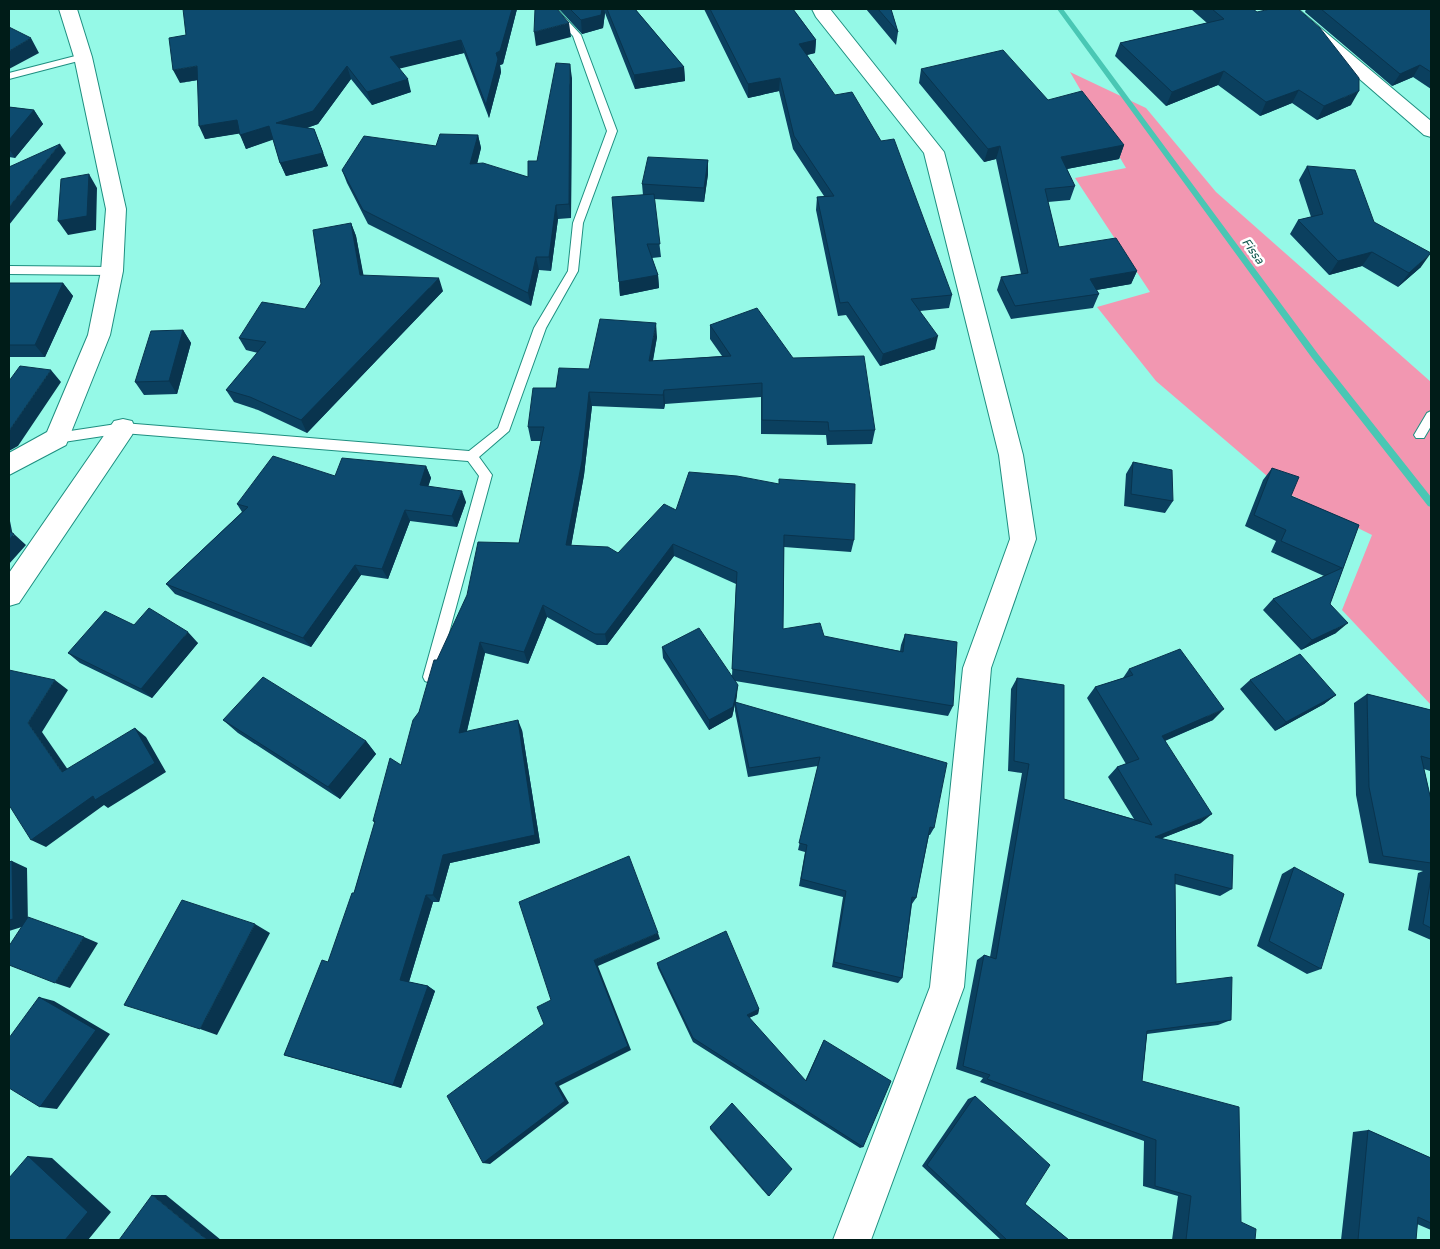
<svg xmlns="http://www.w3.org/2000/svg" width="1440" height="1249" viewBox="0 0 1440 1249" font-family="'Varela Round',sans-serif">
<rect width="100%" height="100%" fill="#95f9e7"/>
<path fill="#f297b1" d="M1070,72L1146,108L1216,192L1431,382V705L1342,610L1372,535L1287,493L1156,381L1097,307L1150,292L1075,178L1126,168Z"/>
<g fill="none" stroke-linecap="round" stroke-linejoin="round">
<path fill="#49c7b4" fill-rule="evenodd" d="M1057,9H1063L1318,354L1431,497V507L1428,506L1312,358Z"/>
<g stroke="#1e8f80" stroke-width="2">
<path id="lane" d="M548,9H557L581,35L617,131L583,223L578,271L546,328L509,431L479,457L492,475L437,677L435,681L430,683L425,681L423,677L479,476L468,461L123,433L57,443L51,438L57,433L123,423L469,451L498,428L534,328L568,271L573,223L607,131L573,36Z
M83,54L88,57L86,59L9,79V73Z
M9,266L112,267L117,271L112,275L9,274Z
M1431,411V426L1424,438H1416L1414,435L1427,413Z"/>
</g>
<g stroke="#1e8f80" stroke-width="2">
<path id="street" d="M59,9H77L92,57L126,209L123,271L110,335L66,445L9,475V453L47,432L88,335L101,271L106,209L74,57Z
M812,9H830L944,152L1023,455L1036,539L991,668L964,987L871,1240H833L930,987L963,668L1010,539L999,455L924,153L816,17Z
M1279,9H1298L1431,121V137L1424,135Z
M123,419L132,421L135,428L132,435L19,603L9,606V573L114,421Z"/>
</g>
<use href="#lane" fill="#fff" fill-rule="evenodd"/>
<use href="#street" fill="#fff" fill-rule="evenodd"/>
</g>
<path fill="#0b405f" d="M517,9L503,64L500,65L501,72L489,118L464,53L399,68L411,92L372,105L351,79L318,124L307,128L314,129L328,166L286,176L280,163L273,139L246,149L240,133L205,139L198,80L180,83Z
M559,9H635L684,67L685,81L635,89L605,13L603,28L582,34Z
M704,9H793L816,40L815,53L807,55L952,295L949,308L920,311L935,349L880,366L846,315L838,316L816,210L817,197L824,196L793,149L779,91L748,98Z
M866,9H891L898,32L896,45Z
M1191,9H1253L1351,105L1317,120L1292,103L1260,116L1218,85L1166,106L1115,56L1120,43L1207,23Z
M1306,9H1431V89L1413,77L1392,86L1305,12Z
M921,69L1048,100L1124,145L1119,159L1067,169L1075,186L1070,200L1048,202L1059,247L1137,271L1131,284L1096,290L1099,294L1093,308L1011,319L997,290L1001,277L1021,274L996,159L984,162L919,83Z
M572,78L571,218L558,219L551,271L539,270L531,306L368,224L347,183L342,170L478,135L481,148L477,163L528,177L537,161Z
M9,107L34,110L43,124L15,158L9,157Z
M708,160V174L704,202L654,199L661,257L652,258L658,275L659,288L620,296L619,282L643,195L642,184Z
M1307,166L1374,222L1421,267L1398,287L1362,266L1329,275L1290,234L1298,220L1311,217L1299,180Z
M351,223L356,236L363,275L443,291L307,433L258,410L234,402L226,390L258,353L246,350L239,338L305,309L321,284Z
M9,283H63L73,296L45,357H9Z
M710,325L793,358L875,430L872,444L827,445L826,435L761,434V397L665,404L664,409L592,406L584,475L571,546L618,553L676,510L854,540L851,552L784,547L783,629L900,651L901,645L905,634L953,706L948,716L735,681L737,695L736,702L934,828L930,835H929L916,898L912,904L902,978L898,983L832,967L843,897L799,886L805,852L798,850L818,766L748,777L735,711V705L732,717L709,730L663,658L662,647L732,676L736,584L674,556L607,645H597L547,617L528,664L485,653L467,731L522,730L540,843L450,863L439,902H433L409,982L428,986L435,991L401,1088L284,1055L328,962L354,893L375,823L373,821L401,765L437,660L519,543L541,441H531L528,427L556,388L589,369L657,337L653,361L722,356L710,339Z
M183,330L191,343L177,394L144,395L135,382Z
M1133,462L1173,501L1165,513L1124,506L1126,474Z
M426,466L431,478L428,486L466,502L457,527L410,521L388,579L361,575L311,647L175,594L166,584L242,512L237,504L335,476Z
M1272,468L1291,496L1359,525L1330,604L1336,633L1301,650L1263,610L1273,599L1324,576L1271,552L1276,541L1245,526L1263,480Z
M134,625L198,643L152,698L80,663L68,653Z
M1129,669L1213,720L1165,741L1201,823L1162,838L1232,889L1220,896L1175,884L1176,984L1231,1020L1218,1025L1147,1034L1142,1081L1241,1222L1255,1240H1172L1178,1196L1143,1186L1144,1141L980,1082L983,1078L956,1069L977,960L984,955L990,957L1022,773L1008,771L1011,689L1017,678L1064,799L1134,819L1108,777L1117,767L1126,764L1087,698L1095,687L1123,678Z
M1250,680L1336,695L1324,704L1275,731L1240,689Z
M1367,694L1431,710V770L1430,771L1424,769L1431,800V940L1408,930L1418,873L1423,871L1369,863L1356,795L1354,703Z
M223,720L366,741L376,754L340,799L238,733Z
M1294,867L1321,969L1307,974L1257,946L1282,874Z
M657,963L759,1009L758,1014L749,1018L805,1081L822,1044L824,1040L863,1147L860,1148L693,1042L658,968Z
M975,1096L1025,1204L1069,1240H1001L922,1166L968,1099Z
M710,1127L769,1196H768L710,1129Z
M1368,1130L1431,1158V1230L1417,1224L1416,1240H1341L1353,1132Z"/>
<path fill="#09344e" d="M512,9H517L503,64L500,65L501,72L489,118L486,105L496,53Z
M602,9H604L605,13L603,28L582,34L581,20Z
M569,23L571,37L536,46L534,32Z
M31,38L39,53L9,69V51Z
M461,40L464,53L394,70L390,57Z
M816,40L815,53L798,57L799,44Z
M570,64L572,78L571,218L569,204Z
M1420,65L1413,77L1392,86L1400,74Z
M197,66L203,79L180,83L173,70Z
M347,66L351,79L318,124L282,136L276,123Z
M684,67L685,81L635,89L634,75Z
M1224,71L1218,85L1166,106L1172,92Z
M780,78L779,91L748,98V84Z
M408,79L411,92L372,105L367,92Z
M1299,90L1292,103L1260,116L1266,102Z
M1359,91L1351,105L1317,120L1324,106Z
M34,110L43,124L15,158L9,149V140Z
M237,120L243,133L205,139L199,126Z
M269,126L275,139L246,149L240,135Z
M314,129L328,166L286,176L280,163Z
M478,135L481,148L474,177L470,164Z
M60,144L66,153L9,225V207Z
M1124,145L1119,159L1056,171L1061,157Z
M1000,146L996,159L984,162L988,149Z
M708,160V174L704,202V188Z
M89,174L97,188L96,230L68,235L58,221Z
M556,205L558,219L551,271L549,257Z
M351,223L356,236L366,288L360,275Z
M1372,252L1362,266L1329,275L1338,261Z
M1431,253L1421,267L1398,287L1409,273Z
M536,257L539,270L531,306L528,293Z
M1137,271L1131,284L1085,292L1090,279Z
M658,275L659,288L620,296L619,282Z
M439,278L443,291L307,433L301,420Z
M63,283L73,296L45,357L35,345Z
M656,323L657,337L650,375L649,361Z
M183,330L191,343L177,394L169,381Z
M938,336L935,349L880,366L883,354Z
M51,370L61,382L18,446L9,451V431Z
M664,390L665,404L664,409L663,395Z
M589,392L592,406L584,475L569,558L566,545Z
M426,466L431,478L425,497L420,485Z
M462,491L466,502L457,527L452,516Z
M405,510L410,521L388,579L382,569Z
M9,516L13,536L14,534L26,545L9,564Z
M673,544L674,556L607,645L605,634Z
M355,565L361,575L311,647L303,638Z
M543,605L547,617L528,664L524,652Z
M1348,623L1336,633L1301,650L1312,640Z
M188,632L198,643L152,698L141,689Z
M480,642L485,653L464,743L459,733Z
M55,680L68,690L42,732L75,780L62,772L28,723Z
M738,685L737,695L732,717L709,730V720Z
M1336,695L1324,704L1275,731L1286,722Z
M1224,709L1213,720L1152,746L1162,736Z
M518,720L522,730L540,843L450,863L439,902L433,895L443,855Z
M135,728L146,737L166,772L108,808L104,805L46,847L31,840Z
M366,741L376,754L340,799L328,787Z
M1212,814L1201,823L1145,845L1155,837Z
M12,861L27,868L28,925L9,931Z
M426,895L433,902L408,985L400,980Z
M255,924L270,933L217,1035L200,1029Z
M658,933L660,939L598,966L631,1050L559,1086L569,1103L490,1164L483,1163L555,1083L594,960Z
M84,937L98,943L70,988L55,983Z
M428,986L435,991L401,1088L393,1085Z
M39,997L54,1001L110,1034L57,1109L40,1107Z
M759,1009L758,1014L746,1019L747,1015Z
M28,1156L52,1158L111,1212L88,1240H65Z
M152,1195H166L221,1240H207Z"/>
<path fill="#0d4b6f" stroke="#09344e" d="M183,9H512L500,51L496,53L498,59L486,105L461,40L390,57L408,79L367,92L347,66L313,111L276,123L314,129L323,153L280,163L269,126L240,135L237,120L199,126L197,66L173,70L169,38L186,35Z
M535,9H557L569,23L534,32Z
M570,9H602L601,15L581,20Z
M607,9H635L684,67L634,75Z
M710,9H793L816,40L799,44L835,95L852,92L881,141L894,139L952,295L911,299L938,336L883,354L848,302L840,303L817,197L834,196L794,136L780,78L748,84Z
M878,9H891L898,32Z
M1212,9H1253L1257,12L1270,9H1298L1320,28L1359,78V91L1324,106L1299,90L1266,102L1224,71L1172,92L1120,43L1224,19Z
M1321,9H1431V72L1420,65L1400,74Z
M9,27L31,38L9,51Z
M1003,50L1048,100L1082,91L1124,145L1061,157L1075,186L1045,189L1059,247L1116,238L1137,271L1090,279L1099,294L1015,306L1001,277L1028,273L1000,146L988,149L921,69Z
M556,63L570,64L569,204L556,205L549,257H536L528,293L363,210L342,170L364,136L436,146L440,134L478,135L470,164L483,163L528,177V161H537Z
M9,107L34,110L9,140Z
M60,144L9,207V167Z
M648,157L708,160L704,188L642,184Z
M1307,166L1355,170L1374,222L1431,253L1409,273L1372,252L1338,261L1298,220L1323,214Z
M89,174L87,216L58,221L61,179Z
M654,194L660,244H647L658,275L619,282L612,197Z
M351,223L360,275L439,278L301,420L250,397L226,390L266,342L239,338L262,302L305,309L321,284L313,230Z
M9,283H63L35,345H9Z
M757,308L793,358L864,356L875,430L829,431L828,422L762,420V383L664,390L663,395L589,392L582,461L566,545L608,547L618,553L664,504L676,510L689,472L737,476L779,484V479L855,484L854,540L784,535L783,629L820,623L824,636L903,652L905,634L957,642L953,706L732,669L737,572L673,544L605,634H595L543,605L524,652L480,642L459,733L518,720L535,835L443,855L433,895H426L400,980L428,986L393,1085L284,1055L322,960L328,962L352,893H354L375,821H373L390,758L401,765L413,720L419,712L434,660H437L467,595L478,542L519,543L544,427H528L533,388H556L559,368L589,369L600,319L656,323L649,361L731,356L710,325Z
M183,330L169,381L135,382L151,331Z
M20,366L51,370L9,431V381Z
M273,456L335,476L342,458L426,466L420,485L462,491L452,516L405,510L382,569L355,565L303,638L166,584L248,507L237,504Z
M1133,462L1172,470L1173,501L1131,494Z
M1272,468L1299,477L1291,496L1359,525L1330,604L1348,623L1312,640L1273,599L1342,568L1281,541L1286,530L1254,515Z
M9,531L14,534L9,540Z
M149,608L188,632L141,689L68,653L105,611L134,625Z
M699,628L738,685L733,707L709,720L662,647Z
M1180,649L1224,709L1162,736L1212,814L1155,837L1233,855L1232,889L1175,874L1176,984L1232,977L1231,1020L1147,1031L1142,1081L1239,1107L1241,1222L1256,1229L1255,1240H1186L1191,1196L1155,1186L1156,1140L987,1079L990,1075L963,1066L984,955L996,959L1029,764L1014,761L1017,678L1064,685V799L1152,825L1117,767L1139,759L1095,687L1133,675L1129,669Z
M1300,654L1336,695L1286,722L1250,680Z
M9,670L55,680L28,723L62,772L135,728L155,763L95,800L93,796L31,840L9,805Z
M263,677L366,741L328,787L223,720Z
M1367,694L1431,710V759L1421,756L1431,800V863L1383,856L1369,787Z
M735,702L947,763L934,828L930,827L916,898L912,897L902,978L834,962L846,891L801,879L807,845L799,843L820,757L749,768Z
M629,856L658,933L594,960L628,1046L555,1083L565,1101L483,1163L447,1096L544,1024L537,1007L551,1000L519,902Z
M12,861L13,919L9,920V862Z
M1294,867L1344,894L1321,969L1269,941Z
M1431,878V928L1423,924Z
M182,900L255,924L200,1029L124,1005Z
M28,917L84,937L55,983L9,965V946Z
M726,931L759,1009L747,1015L806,1081L824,1040L891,1081L863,1147L693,1038L657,963Z
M39,997L96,1030L40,1107L9,1088V1038Z
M975,1096L1050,1165L1025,1204L1069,1240H1007L927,1165Z
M732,1103L792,1169L769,1196L710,1127Z
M1368,1130L1431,1158V1223L1418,1217L1416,1240H1358Z
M28,1156L88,1212L65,1240H9V1178Z
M152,1195L207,1240H119Z"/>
<g text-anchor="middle" stroke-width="5" stroke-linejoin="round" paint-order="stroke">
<g font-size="12" font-style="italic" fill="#0e564c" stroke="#fff">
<text transform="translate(1253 251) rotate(54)" y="4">Fissa</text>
</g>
</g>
<rect width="1440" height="1249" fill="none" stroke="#001c18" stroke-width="20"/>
</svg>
